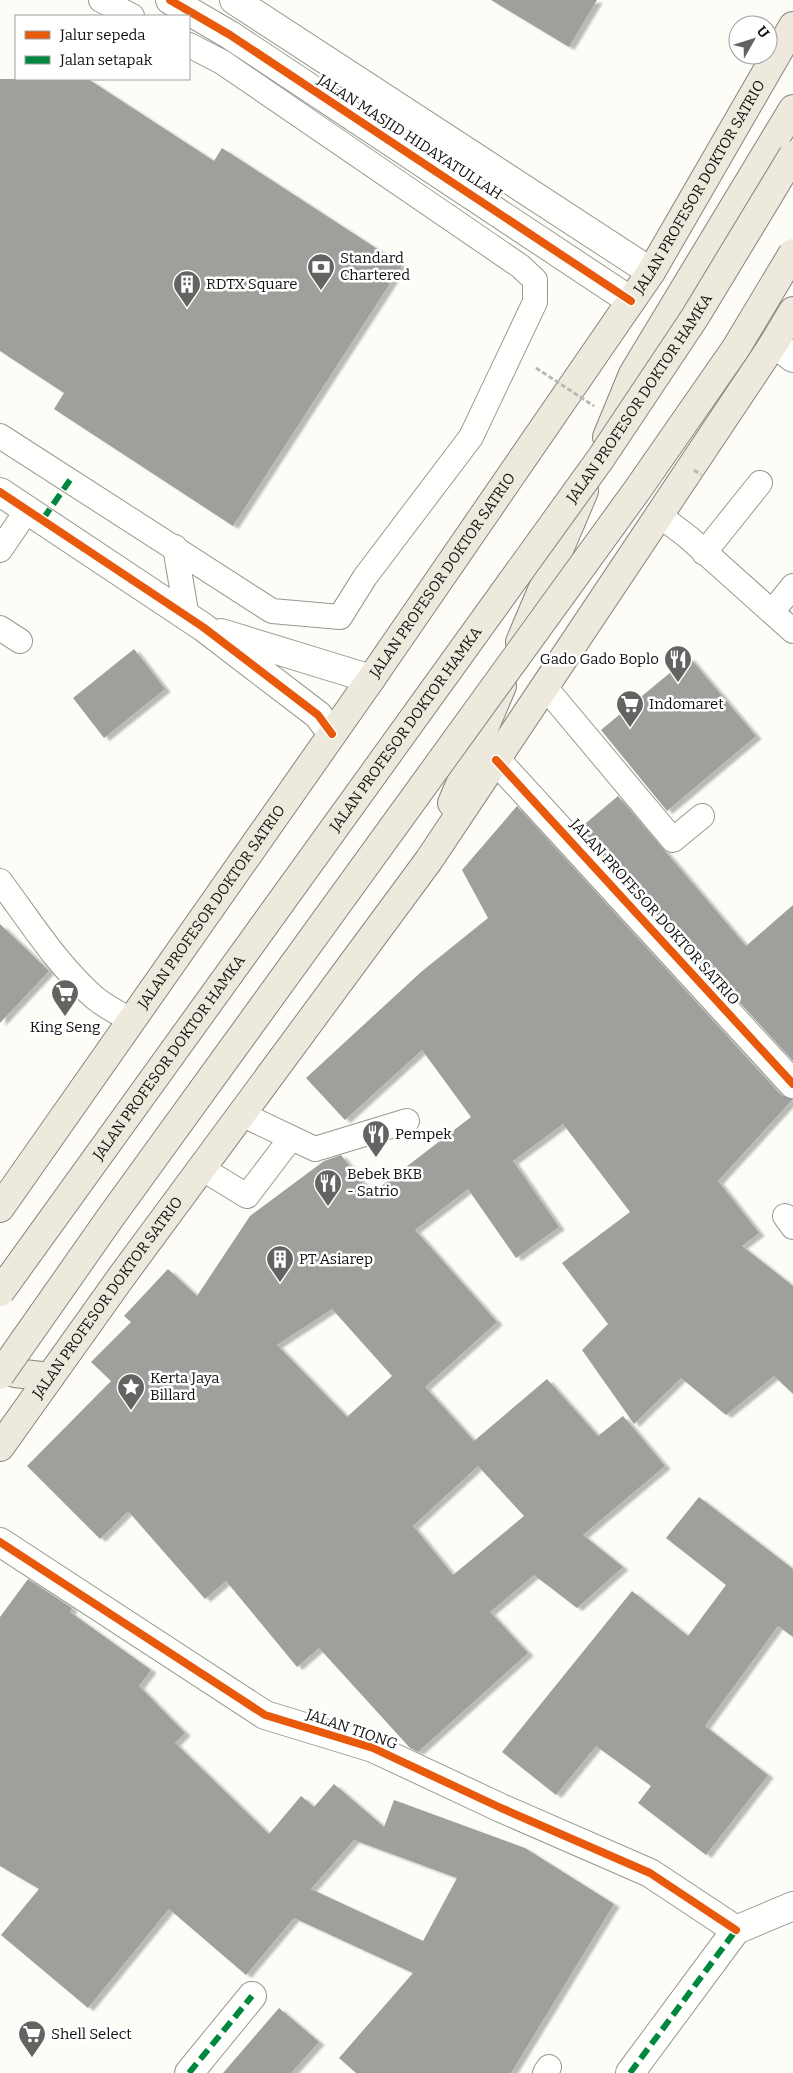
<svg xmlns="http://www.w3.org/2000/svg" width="793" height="2073" viewBox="0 0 793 2073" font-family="Bitter,serif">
<defs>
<filter id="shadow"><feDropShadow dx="5.5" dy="3" stdDeviation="1" flood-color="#0004"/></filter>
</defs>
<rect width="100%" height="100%" fill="#fdfcf7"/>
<path fill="#a19f9c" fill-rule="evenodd" filter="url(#shadow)" d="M491,0H597L569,47Z
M0,79H88L214,161L222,148L402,265L233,526L54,409L64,393L0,351Z
M134,649L165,689L104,738L73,698Z
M689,657L756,736L667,811L601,730Z
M618,796L746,946L793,905V1061L580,828Z
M517,806L781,1095L793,1099L718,1181L759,1233L742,1246L793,1286V1394L774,1376L726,1415L681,1378L634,1424L582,1350L608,1324L562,1263L630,1212L563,1124L513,1161L559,1227L516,1258L468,1189L415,1230L497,1322L425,1387L474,1441L547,1379L598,1436L623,1416L665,1466L583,1535L623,1567L577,1608L534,1575L490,1612L528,1653L418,1752L410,1748L319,1648L297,1667L226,1581L205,1599L128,1511L100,1539L27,1466L111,1381L91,1362L131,1322L124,1316L168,1269L197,1296L250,1216L324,1161L341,1155L371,1194L471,1117L422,1050L345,1120L306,1078L421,972L488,918L462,870ZM332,1309L392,1376L347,1417L277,1345ZM478,1466L524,1516L453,1575L413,1526Z
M0,924L49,971L0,1023Z
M699,1497L793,1569V1637L778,1626L705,1726L768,1775L706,1855L638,1803L651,1786L596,1746L556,1795L502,1752L632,1591L688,1636L726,1585L666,1538Z
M28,1579L72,1608L70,1612L151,1670L139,1686L185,1733L175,1743L269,1834L301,1796L314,1807L334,1784L384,1827L394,1800L525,1848L614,1904L511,2073H356L339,2058L413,1973L294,1918L246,1975L169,1909L88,2008L1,1935L39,1889L0,1866V1617ZM354,1840L457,1878L423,1941L311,1889Z
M279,2008L319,2042L291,2073H223Z"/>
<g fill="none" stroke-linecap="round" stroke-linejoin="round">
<g stroke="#979795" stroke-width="26">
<path id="service" d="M101,0L132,16
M0,436L272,611L340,617L365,577L471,437L535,302V280L520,266L222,62L189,45
M659,515L688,537L793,631
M175,547L187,617
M0,550L28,509
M704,553L760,483
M772,612L793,586
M0,628L20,641
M545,687L673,840L702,816
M0,881C30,921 57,965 95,998C106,1007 119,1013 131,1021
M241,1114L315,1149L407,1121
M201,1168L247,1196L291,1138
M785,1216L793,1227
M545,2073L549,2067"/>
</g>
<g stroke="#979795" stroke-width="30">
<path id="minor" d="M170,0L230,35L631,301
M234,0L651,272
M774,343L793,358
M0,492L203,627L318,715L332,734
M221,633L371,679
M496,760L793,1084
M0,1542L265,1715L373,1748L501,1808L650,1873L736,1930
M189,2073L252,1996
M630,2073L736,1930L793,1906"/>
</g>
<g stroke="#858482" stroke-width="30">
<g id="primary">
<path d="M607,437L633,374L793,109"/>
<path d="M520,642L584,491"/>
<path d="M452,803L502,686"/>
<path id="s1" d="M0,1208L371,679L631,301L651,272L793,26"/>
<path d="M0,1365L15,1373L50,1377"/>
<path id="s2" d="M0,1447L122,1276L429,860L774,343L793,311"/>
</g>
</g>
<use href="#service" stroke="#fffffe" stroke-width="24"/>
<use href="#minor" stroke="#fffffe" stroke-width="28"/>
<use href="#primary" stroke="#ede9dc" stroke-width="28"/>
<g stroke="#858482" stroke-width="30" stroke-linecap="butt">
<g id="primary-bridge">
<path id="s3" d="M0,1292L601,458L695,317L793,155"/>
<path d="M0,1375L110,1218L638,489L736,348L793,253"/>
</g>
</g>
<path stroke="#b9b9b8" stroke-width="3" stroke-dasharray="5 2.5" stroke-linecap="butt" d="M536,368L594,406
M694,470L701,475"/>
<use href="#primary-bridge" stroke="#ede9dc" stroke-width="28"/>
<path stroke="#00873e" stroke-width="6" stroke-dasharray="12 6" stroke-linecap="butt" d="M43,519L70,480
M189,2073L252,1996
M630,2073L736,1930"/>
<g stroke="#fff" stroke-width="11">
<path id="cycleway" d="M170,0L230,35L631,301
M0,492L203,627L318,715L332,734
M496,760L793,1084
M0,1542L265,1715L373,1748L501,1808L650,1873L736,1930"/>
</g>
<use href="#cycleway" stroke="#e8590c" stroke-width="8"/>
</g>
<defs>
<g id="bank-pin" transform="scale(1.4375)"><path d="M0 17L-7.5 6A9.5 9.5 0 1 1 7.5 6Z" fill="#646362" stroke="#fff"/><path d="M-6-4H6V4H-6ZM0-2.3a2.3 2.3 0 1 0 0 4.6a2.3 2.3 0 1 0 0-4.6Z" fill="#fff"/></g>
<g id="building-pin" transform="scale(1.4375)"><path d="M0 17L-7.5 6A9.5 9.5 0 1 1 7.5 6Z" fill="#646362" stroke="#fff"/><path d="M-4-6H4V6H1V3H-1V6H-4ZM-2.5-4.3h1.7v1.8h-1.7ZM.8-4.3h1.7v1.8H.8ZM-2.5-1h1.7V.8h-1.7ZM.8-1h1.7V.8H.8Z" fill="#fff"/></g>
<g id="restaurant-pin" transform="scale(1.4375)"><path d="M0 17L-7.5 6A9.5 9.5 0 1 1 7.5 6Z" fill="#646362" stroke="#fff"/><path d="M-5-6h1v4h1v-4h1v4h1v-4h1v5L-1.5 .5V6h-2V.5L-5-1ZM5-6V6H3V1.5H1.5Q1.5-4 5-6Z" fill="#fff"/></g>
<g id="supermarket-pin" transform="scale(1.4375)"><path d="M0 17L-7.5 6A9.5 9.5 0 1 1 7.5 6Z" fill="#646362" stroke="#fff"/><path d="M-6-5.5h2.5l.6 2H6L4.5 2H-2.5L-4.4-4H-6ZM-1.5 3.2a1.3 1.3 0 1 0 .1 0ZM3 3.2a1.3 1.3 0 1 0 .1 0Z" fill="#fff"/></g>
<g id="sight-pin" transform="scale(1.4375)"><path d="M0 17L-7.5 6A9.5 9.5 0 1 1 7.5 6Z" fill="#646362" stroke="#fff"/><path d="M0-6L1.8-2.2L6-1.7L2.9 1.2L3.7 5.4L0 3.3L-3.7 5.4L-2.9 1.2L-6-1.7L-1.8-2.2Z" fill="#fff"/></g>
</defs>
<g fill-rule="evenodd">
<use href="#bank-pin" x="321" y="267"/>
<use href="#building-pin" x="187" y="284"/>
<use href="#restaurant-pin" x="678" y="659"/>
<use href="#supermarket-pin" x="630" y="704"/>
<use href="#supermarket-pin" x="65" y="993"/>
<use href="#restaurant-pin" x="376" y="1134"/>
<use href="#restaurant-pin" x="328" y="1183"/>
<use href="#building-pin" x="280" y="1259"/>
<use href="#sight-pin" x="131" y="1387"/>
<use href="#supermarket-pin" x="32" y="2034"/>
</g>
<g text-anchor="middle" stroke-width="5" stroke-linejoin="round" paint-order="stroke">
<g font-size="15" fill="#111" stroke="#fff">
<text transform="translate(410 137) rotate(33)" y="5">JALAN MASJID HIDAYATULLAH</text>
<text dy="5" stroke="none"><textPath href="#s1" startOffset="1238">JALAN PROFESOR DOKTOR SATRIO</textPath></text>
<text dy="5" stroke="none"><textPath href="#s3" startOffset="1099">JALAN PROFESOR DOKTOR HAMKA</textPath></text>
<text dy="5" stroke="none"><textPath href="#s1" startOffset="772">JALAN PROFESOR DOKTOR SATRIO</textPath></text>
<text dy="5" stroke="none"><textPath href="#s3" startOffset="694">JALAN PROFESOR DOKTOR HAMKA</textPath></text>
<text dy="5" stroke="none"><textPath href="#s1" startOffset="368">JALAN PROFESOR DOKTOR SATRIO</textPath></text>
<text transform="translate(655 912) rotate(48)" y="5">JALAN PROFESOR DOKTOR SATRIO</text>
<text dy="5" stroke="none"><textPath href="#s3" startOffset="289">JALAN PROFESOR DOKTOR HAMKA</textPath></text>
<text dy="5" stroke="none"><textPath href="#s2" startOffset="184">JALAN PROFESOR DOKTOR SATRIO</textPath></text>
<text transform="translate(352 1729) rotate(19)" y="5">JALAN TIONG</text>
</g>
<g font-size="15" fill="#111" stroke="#fff" text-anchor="start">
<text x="340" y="263">Standard<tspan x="340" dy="17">Chartered</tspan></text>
<text x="206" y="289">RDTX Square</text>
<text x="659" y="664" text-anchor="end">Gado Gado Boplo</text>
<text x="649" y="709">Indomaret</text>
<text x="65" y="1032" text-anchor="middle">King Seng</text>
<text x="395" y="1139">Pempek</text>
<text x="347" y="1179">Bebek BKB<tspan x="347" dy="17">- Satrio</tspan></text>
<text x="299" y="1264">PT Asiarep</text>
<text x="150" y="1383">Kerta Jaya<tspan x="150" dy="17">Billard</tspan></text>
<text x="51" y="2039">Shell Select</text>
</g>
</g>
<rect x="15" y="15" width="175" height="65" fill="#ffffff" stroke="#a0a0a0"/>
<rect x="25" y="31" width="25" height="8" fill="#e8590c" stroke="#a0a0a0"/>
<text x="60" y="40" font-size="15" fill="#111111">Jalur sepeda</text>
<rect x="25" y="56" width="25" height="8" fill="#00873e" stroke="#a0a0a0"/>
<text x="60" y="65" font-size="15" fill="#111111">Jalan setapak</text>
<g transform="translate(753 40) rotate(51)"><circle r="24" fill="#ffffff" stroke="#a0a0a0"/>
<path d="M0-4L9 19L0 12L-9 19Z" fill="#646362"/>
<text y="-8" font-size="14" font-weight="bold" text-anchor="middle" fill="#111111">U</text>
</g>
</svg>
